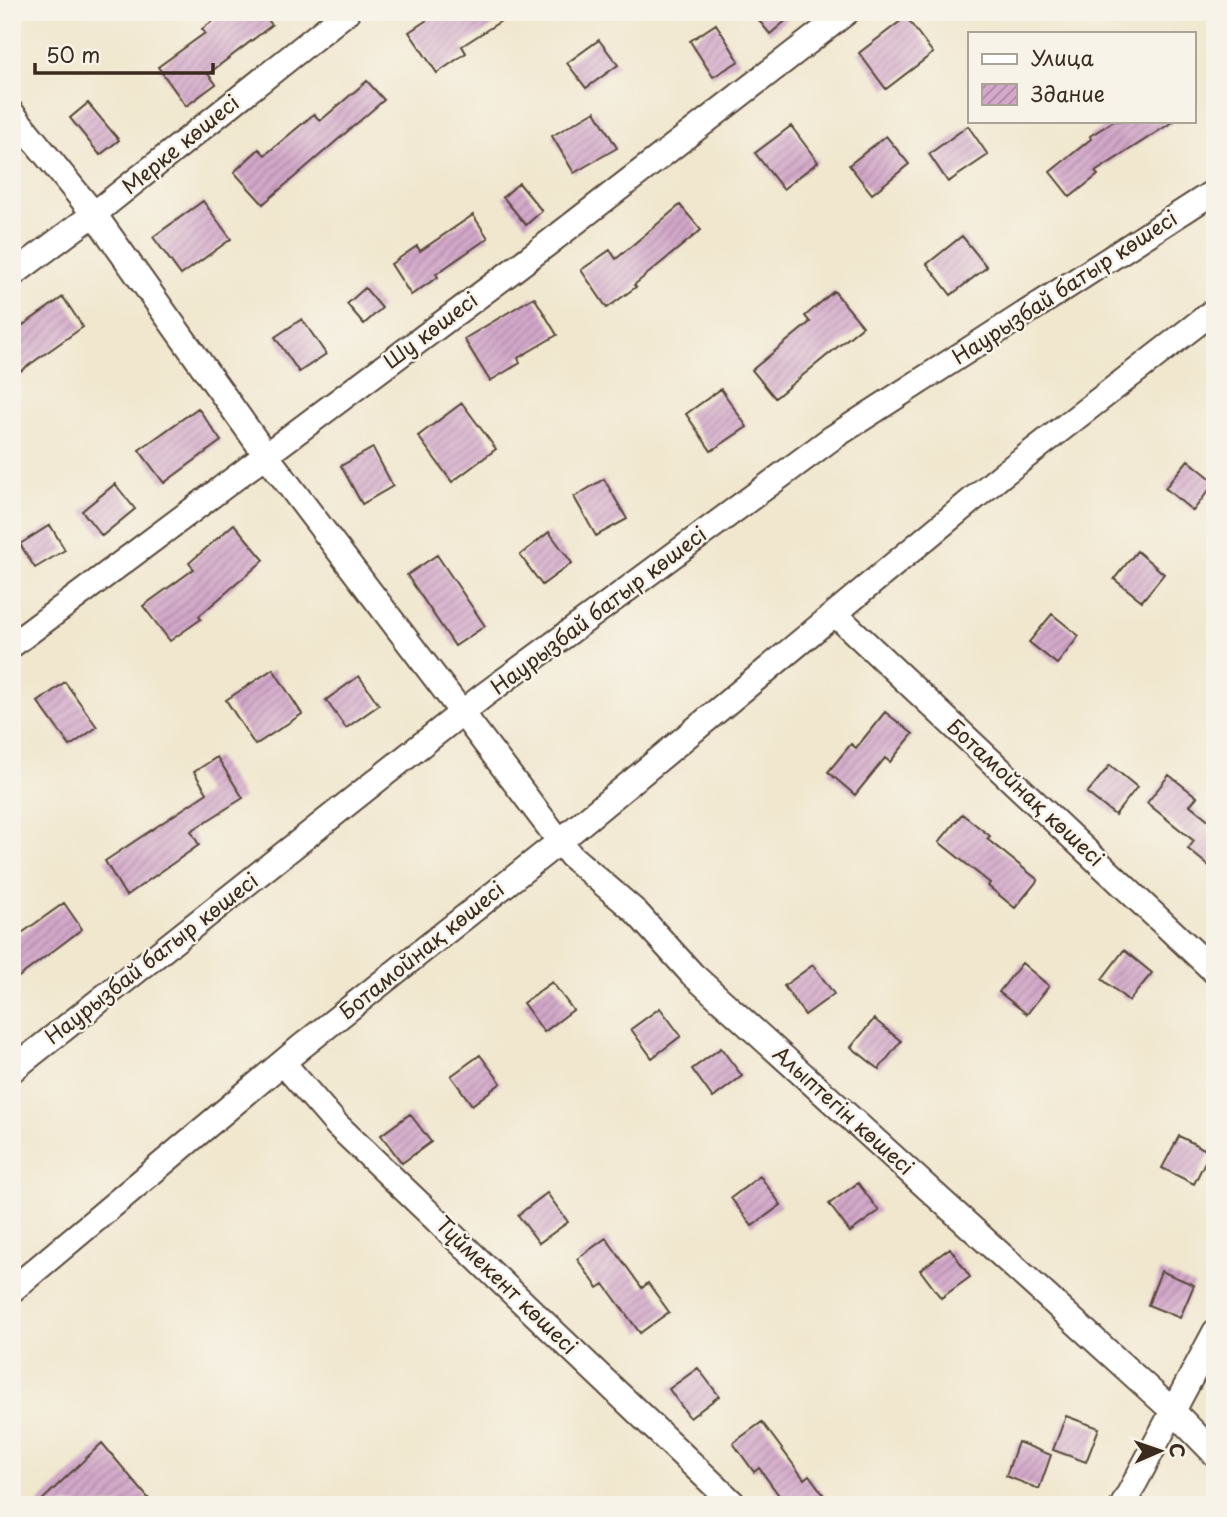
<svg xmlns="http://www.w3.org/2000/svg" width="1227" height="1517" viewBox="0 0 1227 1517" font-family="'Playpen Sans',sans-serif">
<defs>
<pattern id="building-hatch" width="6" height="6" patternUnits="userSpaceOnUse" patternTransform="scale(1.75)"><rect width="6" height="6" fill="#d3a8ca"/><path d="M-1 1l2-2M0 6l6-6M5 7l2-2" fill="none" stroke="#ac89a3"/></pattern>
</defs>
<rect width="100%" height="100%" fill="#f7f3e8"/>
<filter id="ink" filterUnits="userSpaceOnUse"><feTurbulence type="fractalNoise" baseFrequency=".0143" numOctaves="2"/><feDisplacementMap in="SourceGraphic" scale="14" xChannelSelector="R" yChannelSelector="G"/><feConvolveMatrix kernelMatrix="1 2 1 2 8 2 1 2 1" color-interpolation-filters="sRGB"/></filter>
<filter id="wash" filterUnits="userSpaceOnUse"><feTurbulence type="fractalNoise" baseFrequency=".00686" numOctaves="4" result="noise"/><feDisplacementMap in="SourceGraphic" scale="28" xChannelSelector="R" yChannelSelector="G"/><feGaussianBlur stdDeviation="1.57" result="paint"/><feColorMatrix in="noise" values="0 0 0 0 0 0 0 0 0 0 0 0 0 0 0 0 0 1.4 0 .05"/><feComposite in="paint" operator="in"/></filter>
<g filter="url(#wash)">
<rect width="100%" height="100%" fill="#f1e7cf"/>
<g id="blocks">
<path fill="url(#building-hatch)" d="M225,12H262L272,25L208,74L216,84L186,106L158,67L205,33L202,29Z
M439,12H515L462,46L466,53L437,73L409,32Z
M752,12H796L770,34Z
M906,17L933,53L886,89L859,53Z
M716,24L739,61L713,77L690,41Z
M599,40L618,65L586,88L567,63Z
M367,81L384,100L263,204L234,172L259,149L265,155L314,114L320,121Z
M88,103L119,140L100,155L70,118Z
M595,111L617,148L574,173L552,136Z
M1114,121H1174L1095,172L1098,175L1070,197L1050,172L1091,139L1090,136Z
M791,126L818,162L783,189L755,153Z
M968,126L988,155L948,182L929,154Z
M886,136L909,164L872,194L849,165Z
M519,183L542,211L526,225L503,197Z
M203,201L231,239L181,275L153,237Z
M680,205L701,230L634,285L636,287L607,308L581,270L610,250L616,259Z
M473,215L488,238L436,274L438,277L411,295L391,264L417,246L420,251Z
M962,236L987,267L951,295L927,264Z
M365,288L382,308L364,324L347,304Z
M834,291L863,326L775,398L752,370L810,322L805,316Z
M63,297L83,327L12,377V333Z
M534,297L557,335L518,358L520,363L490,381L464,339Z
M302,319L326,354L299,372L275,337Z
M721,389L747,427L711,451L686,414Z
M462,403L496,449L452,482L418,436Z
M198,408L221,441L164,483L139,450Z
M373,448L393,486L362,504L341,466Z
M1188,460L1215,482L1193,511L1165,488Z
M604,479L627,519L596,536L574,497Z
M115,484L135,509L102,536L82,511Z
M234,524L264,560L199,616L201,619L170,641L143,606L194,569L189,563Z
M50,525L65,550L35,568L20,544Z
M549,532L572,563L542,585L520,555Z
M1137,551L1164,574L1142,601L1114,579Z
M437,555L485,626L455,646L407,575Z
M1052,614L1079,636L1057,664L1029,642Z
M273,669L302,714L255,745L226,700Z
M359,676L379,705L346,728L326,700Z
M65,682L97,727L70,746L38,702Z
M885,712L913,734L890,762L885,758L855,795L828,772L851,744L856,748Z
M217,757L243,798L191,831L199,845L126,896L105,861L207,793L194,772Z
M1110,765L1137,787L1115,815L1087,793Z
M1169,775L1197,797L1190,805L1210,821L1215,815V871L1188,849L1194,841L1147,803Z
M962,814L990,836L987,839L1038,880L1015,908L988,886L990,883L939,842Z
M64,903L82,929L12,982V940Z
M1124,950L1152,973L1129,1001L1102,979Z
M1022,963L1049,986L1027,1014L999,992Z
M813,965L834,994L805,1015L784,986Z
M552,982L573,1010L544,1032L523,1003Z
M660,1008L681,1036L652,1058L631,1029Z
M874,1019L901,1041L879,1069L851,1047Z
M721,1048L742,1076L713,1098L692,1069Z
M480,1055L501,1083L472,1105L451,1076Z
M410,1114L431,1142L402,1163L381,1135Z
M1179,1136L1210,1152L1194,1184L1162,1168Z
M760,1176L781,1205L752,1226L731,1198Z
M858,1183L879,1211L850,1232L829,1204Z
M547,1193L568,1222L539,1243L518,1215Z
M606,1238L642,1288L648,1283L669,1312L640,1333L604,1284L598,1288L577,1259Z
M950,1248L970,1277L941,1298L920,1270Z
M1161,1271L1194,1285L1180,1318L1148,1305Z
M698,1368L719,1396L690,1418L669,1389Z
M1066,1416L1099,1428L1086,1462L1053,1450Z
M762,1422L804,1479L809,1475L831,1505H786L759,1468L754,1472L733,1443Z
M1018,1442L1051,1455L1039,1489L1006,1476Z
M102,1443L154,1505H37Z"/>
</g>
</g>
<g filter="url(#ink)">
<use href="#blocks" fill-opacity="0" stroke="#564639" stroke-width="2"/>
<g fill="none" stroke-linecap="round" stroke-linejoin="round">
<g stroke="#564639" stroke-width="28">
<path id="minor" d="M12,113L94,214L266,455L571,856L636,912L692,974L1173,1411L1215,1454
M12,275L94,214L347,12
M835,614L1215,972
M12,645L520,265L847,12
M283,1063L337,1125L735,1505
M12,1070L483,696L832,438L1215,191
M12,1290L301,1047L559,842L1002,475L1215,310
M1123,1505L1215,1332"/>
</g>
<use href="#minor" stroke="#fff" stroke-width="24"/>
</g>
</g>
<g text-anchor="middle" stroke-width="5" stroke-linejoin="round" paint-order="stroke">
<g font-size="21" fill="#3b2a1e" stroke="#f7f3e8">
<text transform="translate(181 145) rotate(-39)" y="7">Мерке көшесі</text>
<text transform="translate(1065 288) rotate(-33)" y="7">Наурызбай батыр көшесі</text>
<text transform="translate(431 331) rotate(-37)" y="7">Шу көшесі</text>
<text transform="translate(599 611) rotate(-37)" y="7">Наурызбай батыр көшесі</text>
<text transform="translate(1025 793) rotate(43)" y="7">Ботамойнақ көшесі</text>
<text transform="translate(422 951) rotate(-39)" y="7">Ботамойнақ көшесі</text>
<text transform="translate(152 959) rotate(-38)" y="7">Наурызбай батыр көшесі</text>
<text transform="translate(843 1111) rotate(42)" y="7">Алыптегін көшесі</text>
<text transform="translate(506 1286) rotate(44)" y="7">Түймекент көшесі</text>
</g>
</g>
<rect width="1227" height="1517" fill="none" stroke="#f7f3e8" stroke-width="42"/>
<rect x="968" y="32" width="228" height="91" fill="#f7f3e8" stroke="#aca397" stroke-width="2"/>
<rect x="982" y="54" width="35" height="10" fill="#ffffff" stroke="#aca397" stroke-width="2"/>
<text x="1031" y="66" font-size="21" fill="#3b2a1e">Улица</text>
<rect x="982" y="84" width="35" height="21" fill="url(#building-hatch)" stroke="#aca397" stroke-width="2"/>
<text x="1031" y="102" font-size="21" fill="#3b2a1e">Здание</text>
<g transform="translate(1160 1451) rotate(88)" stroke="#f7f3e8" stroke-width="5" paint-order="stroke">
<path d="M0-5L12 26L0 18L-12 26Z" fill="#3b2a1e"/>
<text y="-10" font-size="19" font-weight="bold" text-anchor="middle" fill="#3b2a1e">С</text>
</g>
<path d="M35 63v10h178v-10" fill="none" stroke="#3b2a1e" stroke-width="3.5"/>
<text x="46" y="63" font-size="21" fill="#3b2a1e" stroke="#f7f3e8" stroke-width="5" paint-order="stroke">50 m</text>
</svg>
